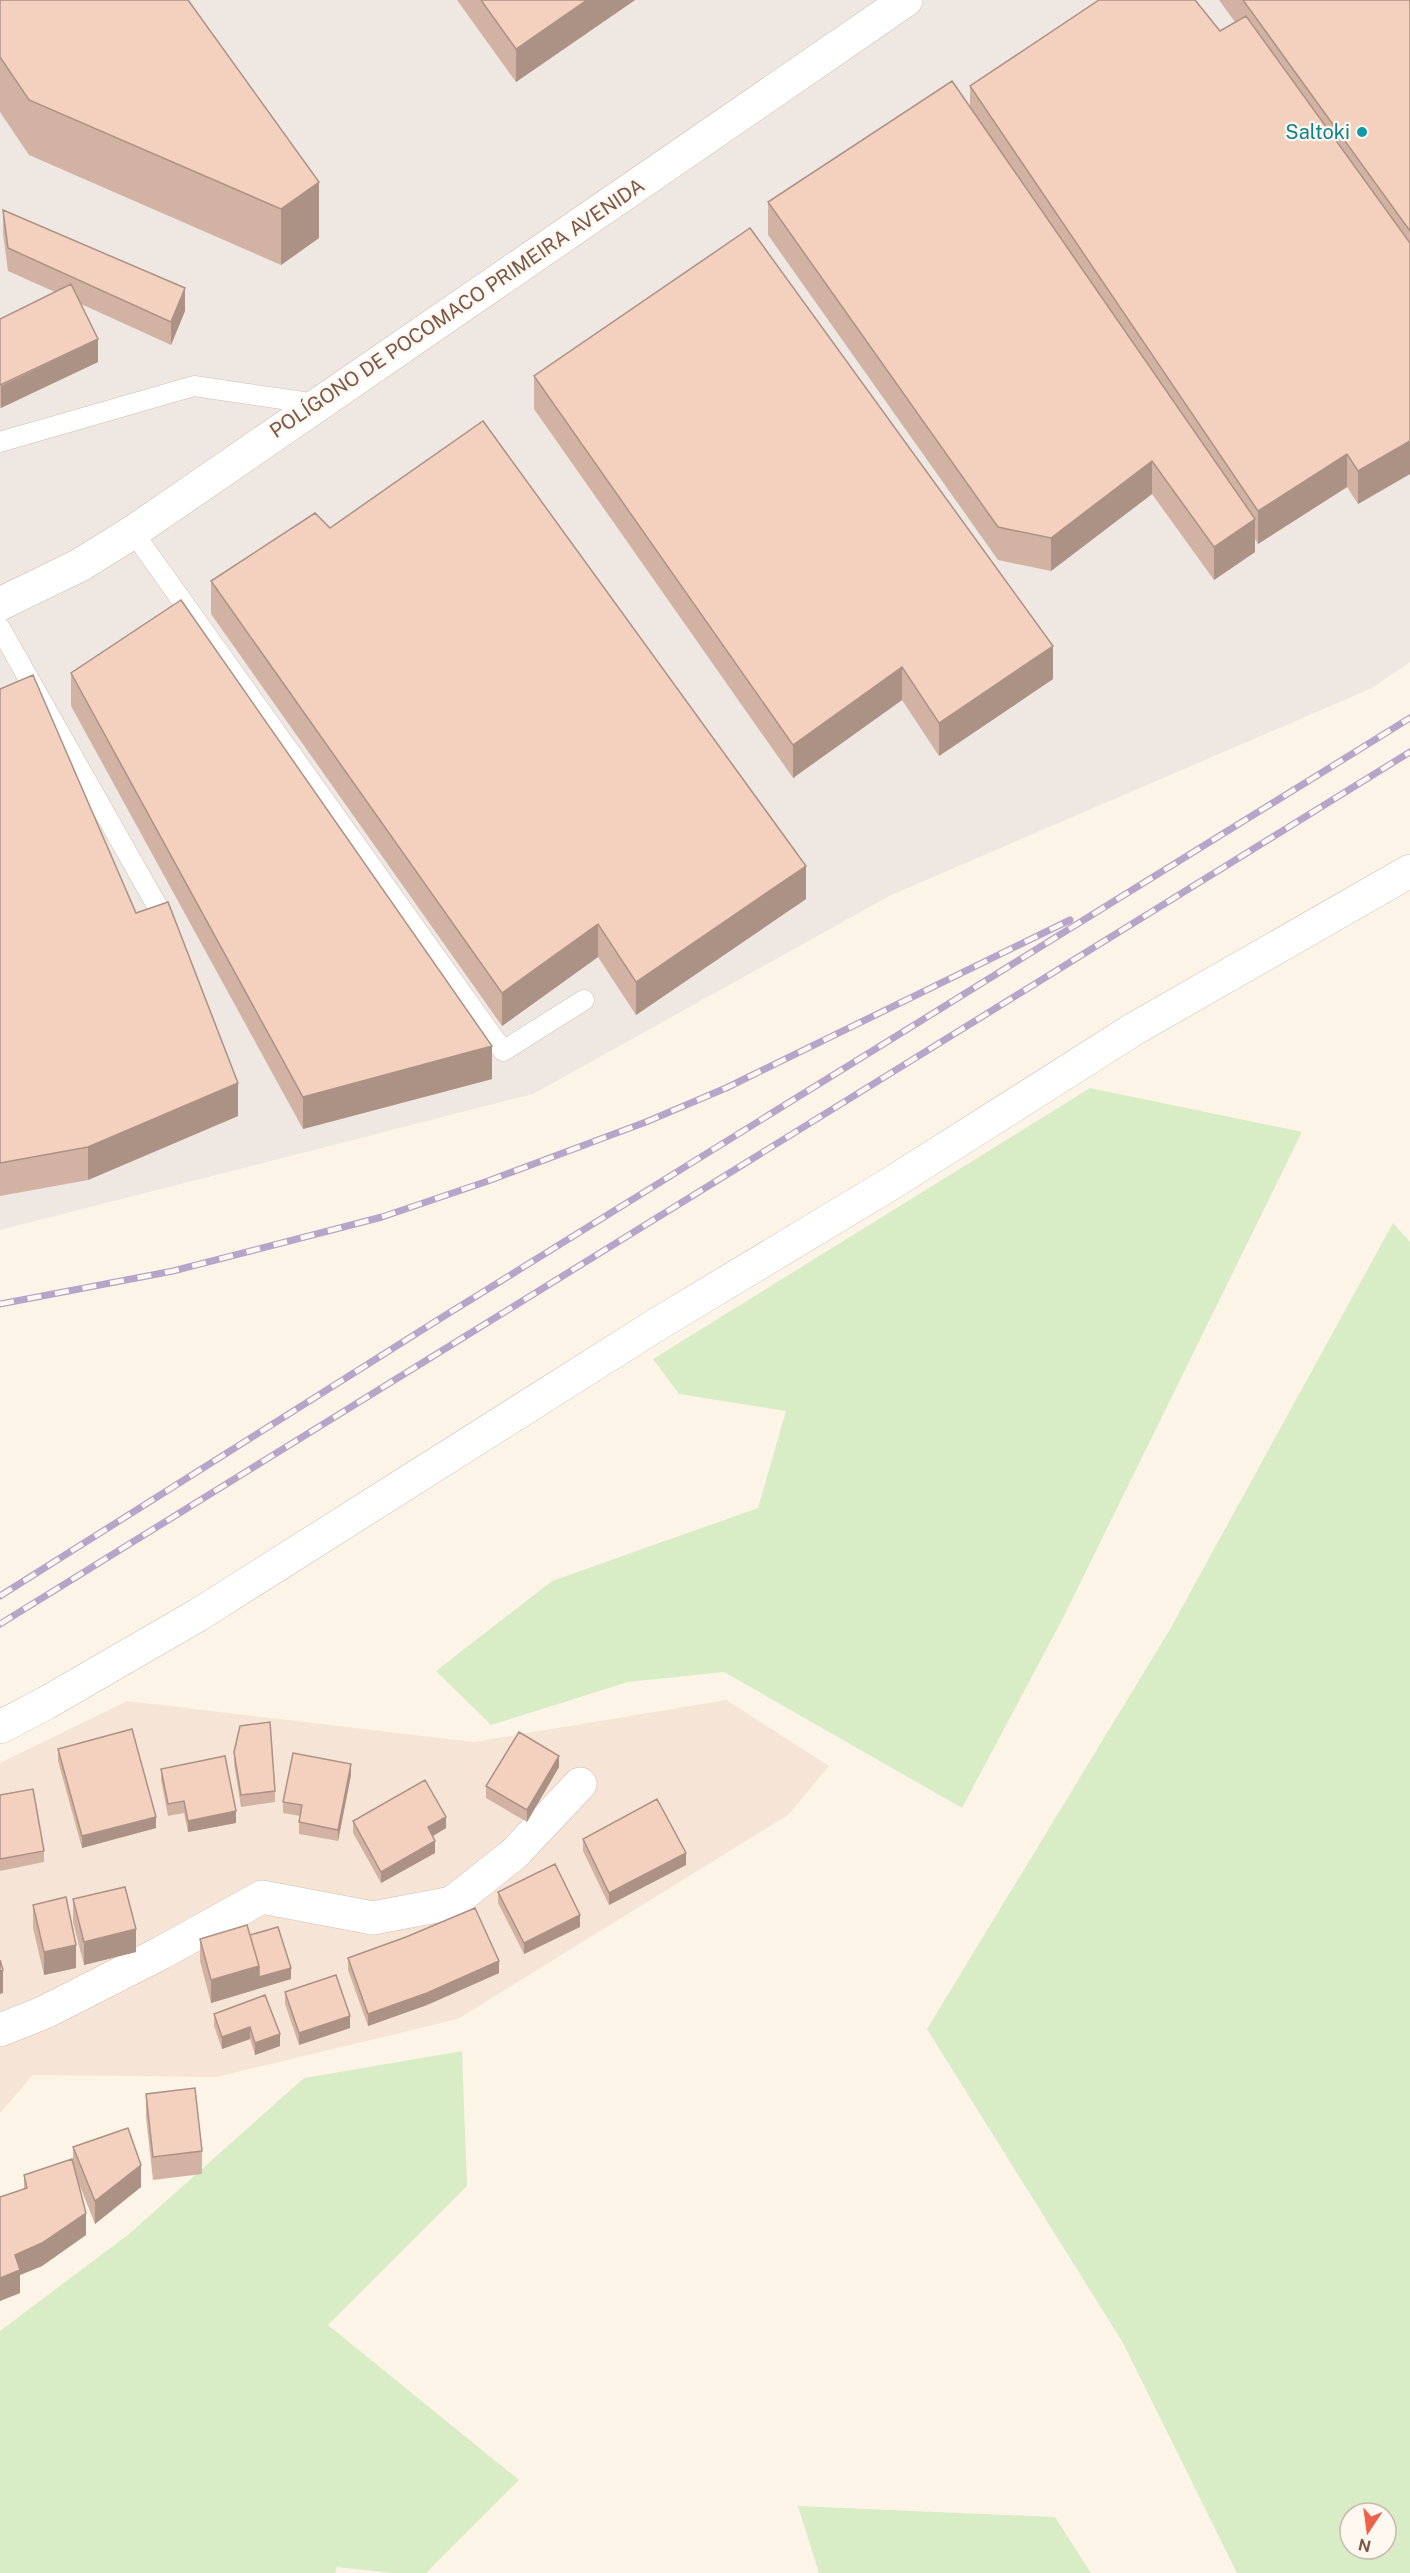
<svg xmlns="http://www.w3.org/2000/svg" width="1410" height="2573" viewBox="0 0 1410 2573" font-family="'Public Sans',sans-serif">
<rect width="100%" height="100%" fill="#fdf4e8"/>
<path fill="#f6e5d6" d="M726,1700L829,1766L788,1815L458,2019L217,2077L33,2075L0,2113V1763L127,1701L474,1742Z"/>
<path fill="#eee7e2" d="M0,0H1410V662L1372,688L889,896L533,1094L0,1230Z"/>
<path fill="#d8edc5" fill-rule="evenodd" d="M1090,1088L1302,1132L1063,1618L962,1808L724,1672L628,1682L491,1725L436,1671L552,1581L758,1508L786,1411L679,1394L653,1359Z
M1393,1223L1410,1242V2573H1237L1123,2343L927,2029L1169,1631ZM1350,2513H1386V2549H1350Z
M462,2051L467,2186L328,2325L519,2480L426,2573H393L337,2567L335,2573H0V2331L129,2234L304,2078Z
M798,2506L1055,2517L1091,2573H819Z"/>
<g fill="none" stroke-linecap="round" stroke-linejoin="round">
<g stroke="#d3bdb0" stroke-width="21">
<path id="service" d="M0,442L194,386L317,404
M133,532L503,1051L584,1000
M0,628L164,918"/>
</g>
<g stroke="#d3bdb0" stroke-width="34">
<path id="minor" d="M0,1727L46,1703L198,1615L656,1325L890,1184L1134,1029L1410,871
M0,2030L45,2012L161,1953L262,1897L373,1918L452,1903L514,1854L580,1784"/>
</g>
<g stroke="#d3bdb0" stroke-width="34">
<path id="tertiary" d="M0,604L80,565L133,532L906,0"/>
</g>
<use href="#service" stroke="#fff" stroke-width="20"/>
<use href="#minor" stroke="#fff" stroke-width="33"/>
<use href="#tertiary" stroke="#fff" stroke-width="33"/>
<g stroke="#b6a5c9" stroke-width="7">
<path id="rail" d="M0,1304L173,1271L382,1217L488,1181L646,1122L726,1088L1070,920
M0,1596L441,1318L1410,718
M0,1624L1410,752"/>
</g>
<use href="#rail" stroke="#fff8f0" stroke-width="4.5" stroke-dasharray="14" stroke-linecap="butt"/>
</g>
<path fill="#d2b3a3" d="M0,0L319,238L281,265L29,155L0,112Z
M457,0H635L516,82Z
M1219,0H1410V474L1358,504L1347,487L1258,544L1255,539V552L1214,580L1152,494L1051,571L998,560L768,235V202L970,107V86L1220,31L1235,22Z
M3,210L185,311L171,345L81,304L98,362L0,408V319L55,292L8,271L3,233Z
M534,376L1053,679L939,756L902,700L793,778L534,409Z
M330,528L806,899L636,1015L598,957L502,1026L211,614V581Z
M71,673L492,1079L303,1129L71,706Z
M0,689L136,913L238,1116L88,1180L0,1196Z
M58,1749L156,1828L82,1848L58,1761Z
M234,1752L275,1791V1802L241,1807L234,1764Z
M559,1767L527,1822L486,1798V1786Z
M161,1769L236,1823L188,1832L184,1813L168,1816L161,1780Z
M351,1775L338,1841L299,1834V1822L300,1816L283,1813V1802Z
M0,1795L44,1851V1862L0,1871Z
M353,1821L446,1828L432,1836L435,1853L381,1883L353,1833Z
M583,1839L686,1865L609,1905L583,1851Z
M498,1892L580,1927L524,1954L498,1903Z
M73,1899L136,1952L84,1965L73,1922Z
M33,1905L76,1968L44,1975L33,1928Z
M250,1935L291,1979L211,2003L200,1961V1939Z
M348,1958L499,1973L427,2005L368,2026L348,1970Z
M285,1992L350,2028L299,2045L285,2004Z
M214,2014L280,2034V2046L255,2055L250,2039L222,2049L214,2026Z
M146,2094L202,2151V2174L153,2180L146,2117Z
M73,2147L141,2187L95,2224L79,2184L86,2235L42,2266L20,2275V2293L0,2301V2322V2197L24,2189V2175L73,2161Z"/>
<path fill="#ab9285" d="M587,0H635L516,82V49Z
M319,182V238L281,265V209Z
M185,288V311L171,345V322Z
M98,339V362L1,408V386Z
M1410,441V474L1358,504V471Z
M1347,454V487L1258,544V511Z
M1152,461V494L1051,571V538Z
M1255,519V552L1214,580V547Z
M1053,646V679L939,756V723Z
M902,667V700L793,778V745Z
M806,866V899L636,1015V982Z
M598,924V957L502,1026V993Z
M492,1046V1079L303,1129V1097Z
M238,1083V1116L88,1180V1147Z
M559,1756V1767L527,1822V1810Z
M351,1764V1775L338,1841V1830Z
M236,1811V1823L188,1832V1821Z
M156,1817V1828L82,1848V1836Z
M446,1817V1828L428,1839V1827Z
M435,1841V1853L381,1883V1872Z
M686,1853V1865L609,1905V1893Z
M580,1915V1927L524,1954V1943Z
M136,1929V1952L84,1965V1942Z
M76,1945V1968L44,1975V1952Z
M499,1961V1973L427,2005L368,2026V2014Z
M259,1966L291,1968V1979L211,2003V1980Z
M3,1970V1993L0,1994V1971Z
M350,2016V2028L299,2045V2033Z
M250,2027V2039L222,2049V2037Z
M280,2034V2046L255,2055V2043Z
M141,2165V2187L95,2224V2201Z
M86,2213V2235L42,2266L20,2275V2293L0,2301V2322V2278L15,2255Z"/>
<path fill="#f4d0be" stroke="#ab9285" stroke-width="1.5" d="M0,0H188L319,182L281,209L29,100L0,57Z
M481,0H587L516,49Z
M1099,0H1195L1220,31L1246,16L1410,243V441L1358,471L1347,454L1258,511L970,86Z
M1243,0H1410V231Z
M952,81L1255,519L1214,547L1152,461L1051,538L998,527L768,202Z
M3,210L185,288L171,322L8,248Z
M750,228L1053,646L939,723L902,667L793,745L534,376Z
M71,284L98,339L0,385V319Z
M483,421L806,866L636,982L598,924L502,993L211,581L315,513L330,528Z
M181,600L492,1046L303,1097L71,673Z
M33,675L136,913L168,902L238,1083L88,1147L0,1163V689Z
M270,1722L275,1791L241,1795L234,1752L240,1726Z
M132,1729L156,1817L82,1836L58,1749Z
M519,1732L559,1756L527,1810L486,1786Z
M293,1753L351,1764L338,1830L299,1822L302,1805L283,1802Z
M225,1756L236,1811L188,1821L184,1801L168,1804L161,1769Z
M425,1780L446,1817L428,1827L435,1841L381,1872L353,1821Z
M33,1789L44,1851L0,1859V1795Z
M657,1799L686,1853L609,1893L583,1839Z
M555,1864L580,1915L524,1943L498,1892Z
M125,1887L136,1929L84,1942L73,1899Z
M66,1897L76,1945L44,1952L33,1905Z
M475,1908L499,1961L427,1993L368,2014L348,1958L406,1937Z
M247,1925L259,1966L211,1980L200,1939Z
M278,1927L291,1968L259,1977V1966L250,1935Z
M0,1960L3,1970L0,1971Z
M336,1975L350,2016L299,2033L285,1992Z
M265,1995L280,2034L255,2043L250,2027L222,2037L214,2014Z
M195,2088L202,2151L153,2157L146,2094Z
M128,2128L141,2165L95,2201L73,2147Z
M72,2159L86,2213L42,2243L15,2255L20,2270L0,2278V2197L27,2188L24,2175Z"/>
<circle fill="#0f9aa8" stroke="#fff8f0" stroke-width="2" cx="1362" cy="132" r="6"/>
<g text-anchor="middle" stroke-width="4.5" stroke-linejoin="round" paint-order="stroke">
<g font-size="20" fill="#0d838f" stroke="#fff8f0" text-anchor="end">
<text x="1350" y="139">Saltoki</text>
</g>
<g font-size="20" fill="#7a584a" stroke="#fff8f0">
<text transform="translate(457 308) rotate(-34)" y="7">POLÍGONO DE POCOMACO PRIMEIRA AVENIDA</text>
</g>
</g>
<g transform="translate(1368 2531) rotate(193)"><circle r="28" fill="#fff8f0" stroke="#cab8ae" stroke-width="1.5"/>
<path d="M0-4.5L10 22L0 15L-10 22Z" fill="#ec6149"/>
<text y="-9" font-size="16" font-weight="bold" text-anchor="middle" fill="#7a584a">N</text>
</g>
</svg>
